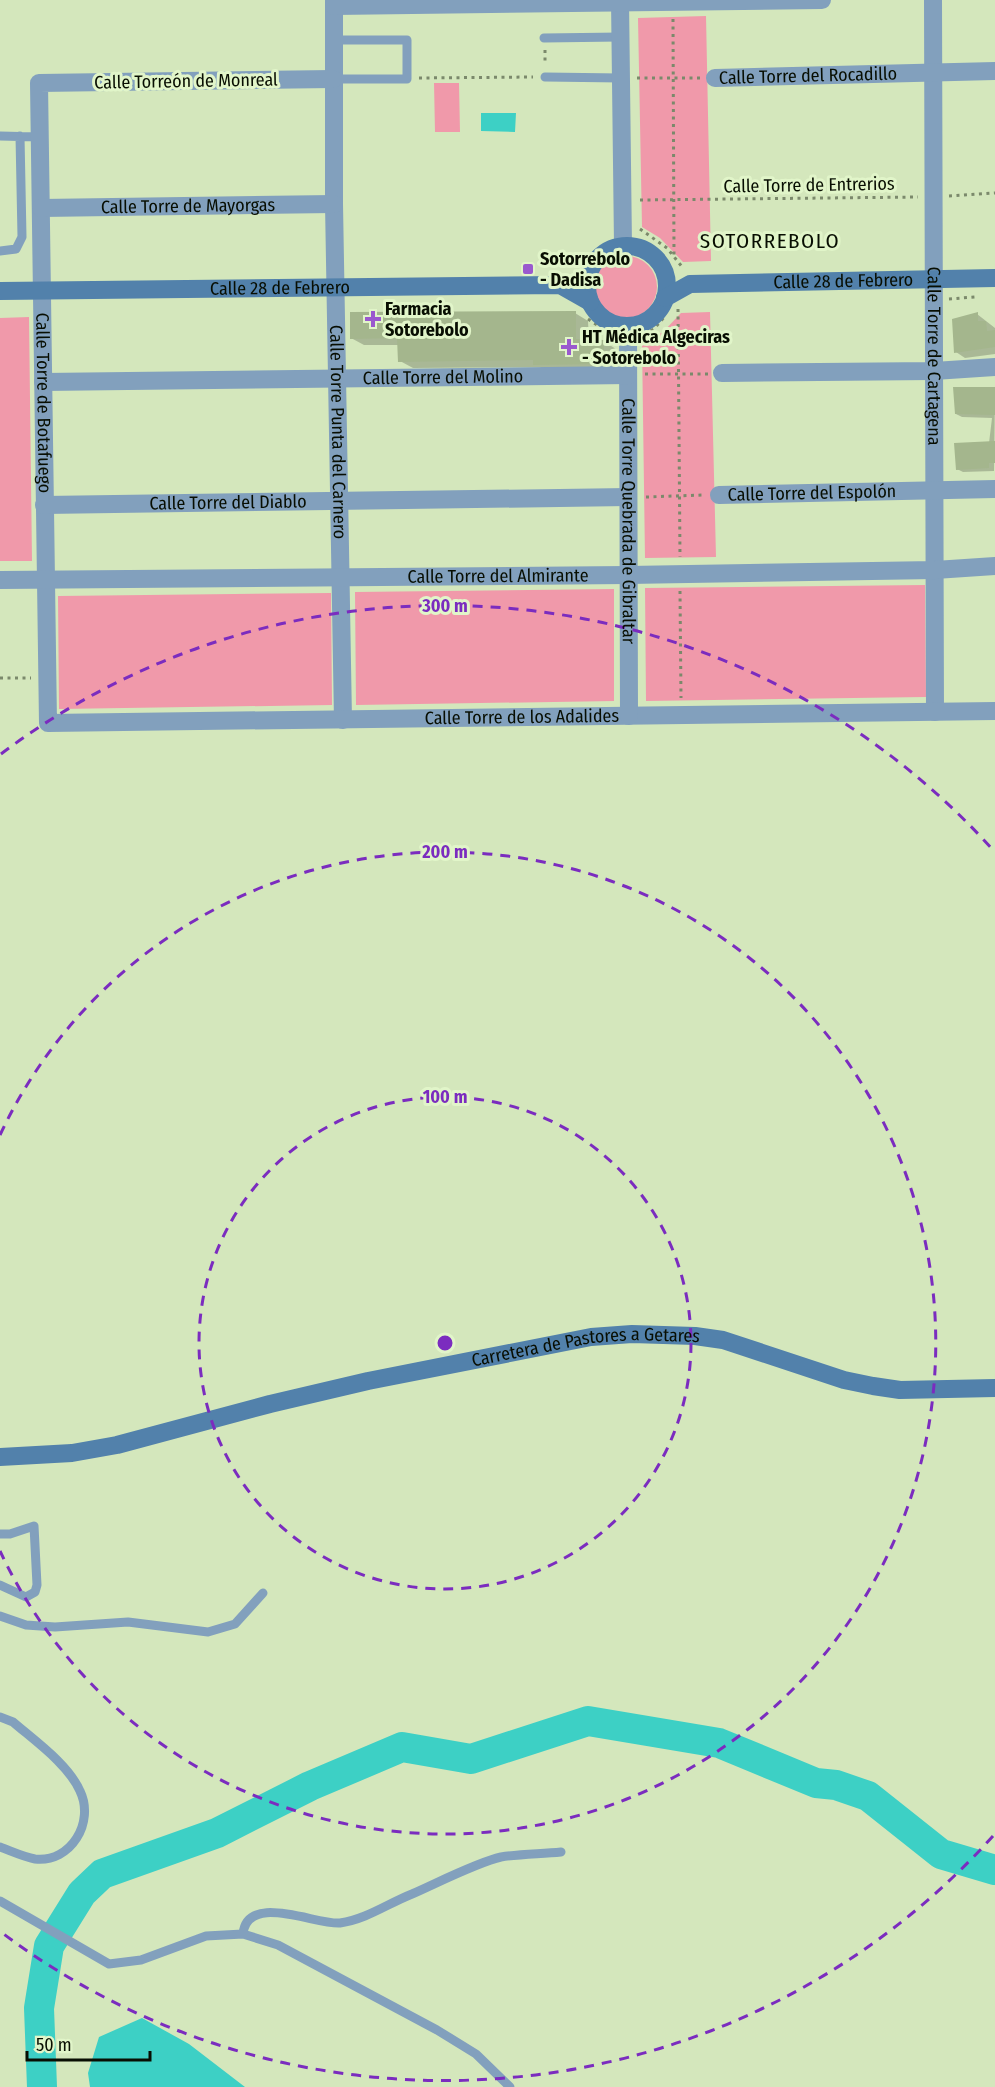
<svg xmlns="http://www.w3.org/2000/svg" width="995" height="2087" viewBox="0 0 995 2087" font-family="'Fira Sans Condensed',sans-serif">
<rect width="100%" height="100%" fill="#d4e7bc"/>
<path fill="#f099aa" d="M706,16L711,261L683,262L660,238L642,227L638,18Z
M434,83H459L460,132H435Z
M595 287a31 31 0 1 1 62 0a31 31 0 1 1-62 0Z
M710,312L716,557L645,558L642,343L663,332L681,313Z
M29,317L32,561H0V318Z
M925,585L926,697L646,701L645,588Z
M614,589V701L356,705L355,592Z
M331,593L332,705L59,709L58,596Z"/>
<path fill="#3dd0c5" d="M481,113H516L515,132L481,131Z
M142,2018L189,2044L245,2087H90L88,2073L99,2037Z"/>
<path fill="#0003" d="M575,313L588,321L589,341H603L616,349V371L547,372L540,367L413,368L400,361L399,345H364L351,338Z
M977,314L995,328V354L965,358L956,352Z
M995,389L994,471L963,472L957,469L989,443L992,418L962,417L956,414Z"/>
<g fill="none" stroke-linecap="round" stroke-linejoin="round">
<path stroke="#3dd0c5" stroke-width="30" d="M42,2087L39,2008L49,1946L82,1893L102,1874L217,1833L310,1786L402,1747L471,1759L588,1721L719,1743L816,1783L836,1785L868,1796L941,1854L995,1870"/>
</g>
<path fill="#a4b68d" d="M576,311V339L604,340V364L533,365V360L398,362L397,338L350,339V312Z
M978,312V321H986L987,331L995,330V347L954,353L952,319Z
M953,387H995V415L955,414Z
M995,441V463H989V468L956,470L954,443Z"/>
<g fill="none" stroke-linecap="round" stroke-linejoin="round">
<path stroke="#7b896b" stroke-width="3" stroke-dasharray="3 4.5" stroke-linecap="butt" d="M673,19L674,256
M545,50V64
M419,78L533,77
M637,78H700
M949,196L995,193
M640,200L918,197
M640,229L667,248L683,268
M949,299L975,297
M678,309L680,557
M588,319L612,335
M644,334L654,329L666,315
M645,374H708
M646,497L702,495
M680,591L681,698
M0,678H31"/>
<path stroke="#82a0bd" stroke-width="9" d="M544,38L620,37
M545,77L621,78
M333,79H407V40H334
M0,136L40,137
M0,251L16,249L22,237L20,136
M0,1534H10L34,1526L37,1585L35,1592L26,1597L0,1585
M0,1616L26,1625L55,1627L128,1622L208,1632L235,1624L263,1593
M0,1717L13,1722C35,1741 68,1764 80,1791C95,1822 71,1863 35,1859C24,1857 11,1851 0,1847
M0,1901L109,1964L141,1960L206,1936L243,1934L278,1945L437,2030L476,2054L510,2087
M243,1934C247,1892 316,1925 340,1923C367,1919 387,1904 412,1894C435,1884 478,1862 501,1857C520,1854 541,1854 561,1852"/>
<g stroke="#82a0bd" stroke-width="18">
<path id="s1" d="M334,0V204L343,720"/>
<path d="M620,0L623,245"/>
<path id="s2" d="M933,0L935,712"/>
<path d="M334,6L822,0"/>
<path id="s3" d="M715,78L995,71"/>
<path id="s4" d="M333,79L39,83L48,723L995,711"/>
<path id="s5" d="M41,208L334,204"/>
<path id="s6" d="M628,326L629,716"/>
<path d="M722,373L934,371L995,367"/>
<path id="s7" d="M43,382L628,375"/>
<path id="s8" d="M719,495L995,489"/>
<path id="s9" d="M44,505L628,497"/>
<path id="s10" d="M0,580L628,575L935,570L995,566"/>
</g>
<g stroke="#5281ab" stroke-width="18">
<circle cx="627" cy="286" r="40"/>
<path id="s11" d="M0,291L560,285L590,302"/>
<path id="s12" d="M665,298L690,284L995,278"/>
<path id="s13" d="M0,1457L72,1453L117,1445L270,1404L368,1381L591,1337L632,1334L695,1336L723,1340L844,1380L873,1386L900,1390L995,1388"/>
</g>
</g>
<g fill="none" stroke="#7b2cbf" stroke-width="3" stroke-dasharray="10 8">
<circle cx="445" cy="1343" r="246"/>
<path d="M0 1135A491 491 0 1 1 0 1551"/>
<path d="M993 1836A737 737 0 0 1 1 1932M1 754A737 737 0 0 1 993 850"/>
</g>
<g fill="#9a59ce" stroke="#e1f5c9" stroke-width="2">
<rect x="522" y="263" width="12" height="12" rx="3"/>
<path d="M370 310h6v6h6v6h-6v6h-6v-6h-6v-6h6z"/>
<path d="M566 338h6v6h6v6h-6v6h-6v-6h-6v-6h6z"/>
</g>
<g text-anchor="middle" stroke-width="6" stroke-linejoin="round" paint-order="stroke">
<g font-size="18" fill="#080e02" stroke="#e1f5c9">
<text dy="6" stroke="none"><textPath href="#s3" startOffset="93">Calle Torre del Rocadillo</textPath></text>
<text transform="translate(186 81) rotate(-1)" y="6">Calle Torreón de Monreal</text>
<text transform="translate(809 185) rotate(-1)" y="6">Calle Torre de Entrerios</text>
<text dy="6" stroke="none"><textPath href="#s5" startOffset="147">Calle Torre de Mayorgas</textPath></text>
<text dy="6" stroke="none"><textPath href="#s12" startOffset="182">Calle 28 de Febrero</textPath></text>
<text dy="6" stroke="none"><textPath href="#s11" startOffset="280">Calle 28 de Febrero</textPath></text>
<text dy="6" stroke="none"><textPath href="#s2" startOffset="356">Calle Torre de Cartagena</textPath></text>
<text dy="6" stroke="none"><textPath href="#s7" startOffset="400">Calle Torre del Molino</textPath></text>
<text dy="6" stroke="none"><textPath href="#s4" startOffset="614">Calle Torre de Botafuego</textPath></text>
<text dy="6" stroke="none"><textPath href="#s1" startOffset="432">Calle Torre Punta del Carnero</textPath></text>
<text dy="6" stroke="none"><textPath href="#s8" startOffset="93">Calle Torre del Espolón</textPath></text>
<text dy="6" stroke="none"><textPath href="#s9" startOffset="184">Calle Torre del Diablo</textPath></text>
<text dy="6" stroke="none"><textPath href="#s6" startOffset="195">Calle Torre Quebrada de Gibraltar</textPath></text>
<text dy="6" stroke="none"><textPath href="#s10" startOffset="498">Calle Torre del Almirante</textPath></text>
<text dy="6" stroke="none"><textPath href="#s4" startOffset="1408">Calle Torre de los Adalides</textPath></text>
<text dy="6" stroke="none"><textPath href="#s13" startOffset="598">Carretera de Pastores a Getares</textPath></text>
</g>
<g font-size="18" font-weight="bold" fill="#080e02" stroke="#e1f5c9" text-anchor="start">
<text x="540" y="265">Sotorrebolo<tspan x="540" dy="21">- Dadisa</tspan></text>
<text x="385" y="315">Farmacia<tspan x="385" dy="21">Sotorebolo</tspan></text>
<text x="582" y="343">HT Médica Algeciras<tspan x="582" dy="21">- Sotorebolo</tspan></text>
</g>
<g font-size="21" letter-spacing="1.5" fill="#080e02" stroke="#e1f5c9">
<text x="770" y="248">SOTORREBOLO</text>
</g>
</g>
<circle cx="445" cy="1343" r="9" fill="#7b2cbf" stroke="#e1f5c9" stroke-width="3"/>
<g font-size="18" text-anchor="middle" font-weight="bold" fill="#7b2cbf" stroke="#e1f5c9" stroke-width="6" stroke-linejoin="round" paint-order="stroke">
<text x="445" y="612">300 m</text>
<text x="445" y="858">200 m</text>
<text x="445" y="1103">100 m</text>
</g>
<path d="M27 2051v9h123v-9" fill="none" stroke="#080e02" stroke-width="3"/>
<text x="36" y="2051" font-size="18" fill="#080e02" stroke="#e1f5c9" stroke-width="4.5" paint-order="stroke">50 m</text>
</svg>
